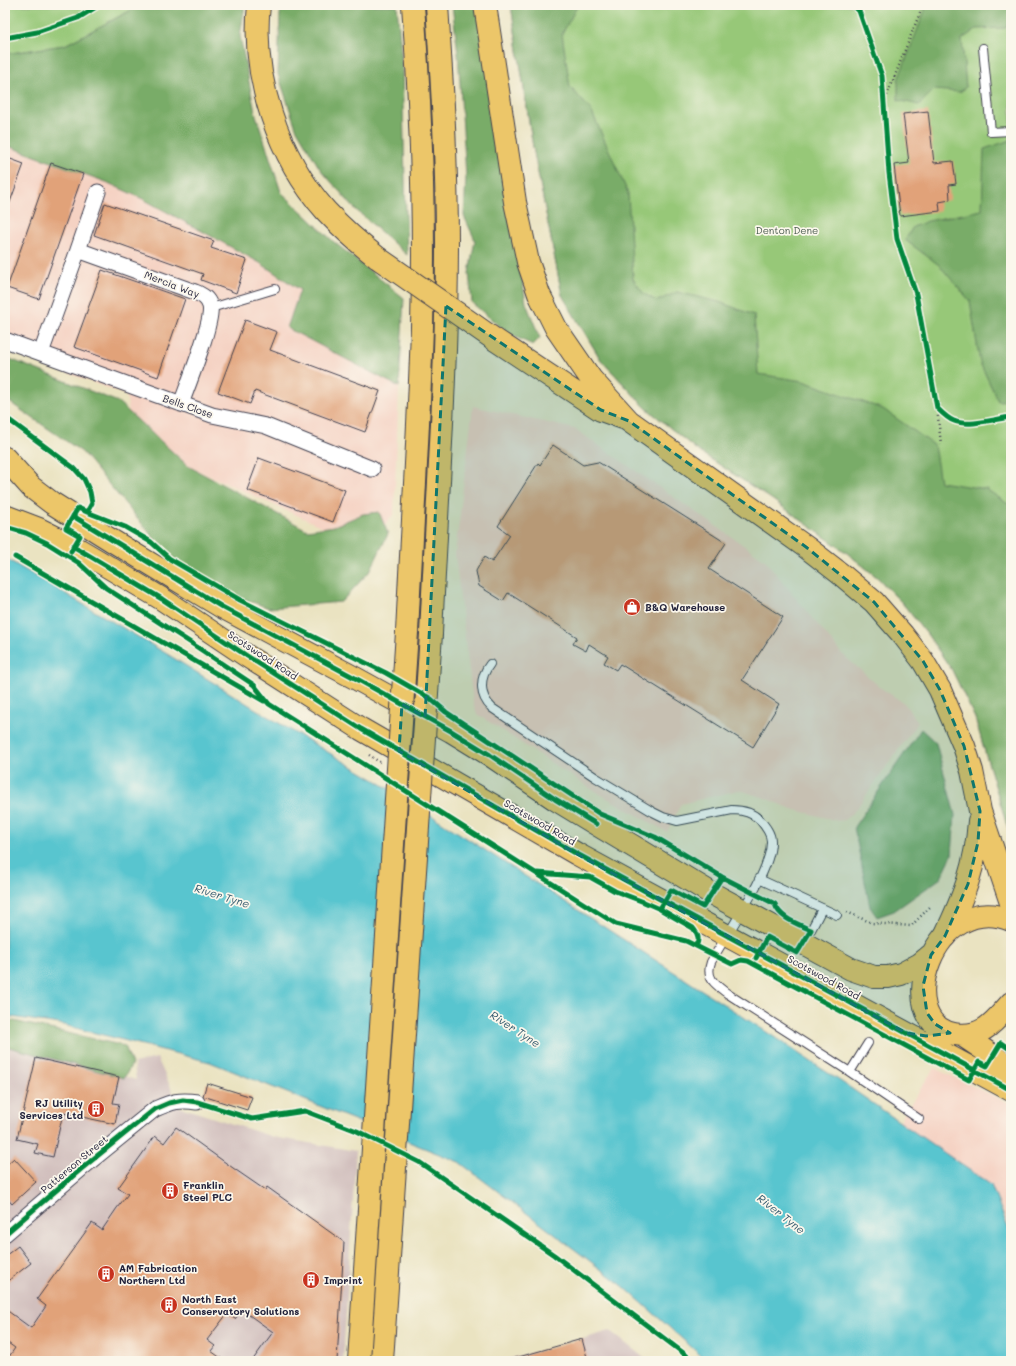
<svg xmlns="http://www.w3.org/2000/svg" width="1016" height="1366" viewBox="0 0 1016 1366" font-family="Mali,sans-serif">
<rect width="100%" height="100%" fill="#fbf7ec"/>
<filter id="ink" filterUnits="userSpaceOnUse"><feTurbulence type="fractalNoise" baseFrequency=".025" numOctaves="2"/><feDisplacementMap in="SourceGraphic" scale="8" xChannelSelector="R" yChannelSelector="G"/><feConvolveMatrix kernelMatrix="1 2 1 2 8 2 1 2 1" color-interpolation-filters="sRGB"/></filter>
<filter id="wash" filterUnits="userSpaceOnUse"><feTurbulence type="fractalNoise" baseFrequency=".012" numOctaves="4" result="noise"/><feDisplacementMap in="SourceGraphic" scale="16" xChannelSelector="R" yChannelSelector="G"/><feGaussianBlur stdDeviation="0.9" result="paint"/><feColorMatrix in="noise" values="0 0 0 0 0 0 0 0 0 0 0 0 0 0 0 0 0 1.4 0 .05"/><feComposite in="paint" operator="in"/></filter>
<g filter="url(#wash)">
<rect width="100%" height="100%" fill="#eae3c1"/>
<path fill="#f5d2c3" d="M5,145L106,182L143,199L260,263L300,290L287,328L399,387L394,514L379,532L325,528L188,466L129,413L126,395L5,349Z
M473,406L575,429L765,560L841,653L881,688L904,703L918,722L857,808L850,815L844,820L838,821L792,809L765,798L739,790L681,804L667,832L591,789L477,714L473,703L455,555Z
M934,1068L1011,1104V1231L991,1185L899,1122Z"/>
<path fill="#d1bfbd" d="M5,1041L136,1080L134,1063L157,1058L180,1107L273,1137L356,1151L343,1361H5Z
M610,1331L648,1361H499L558,1346Z"/>
<path fill="#97c878" stroke="#5c755a" d="M5,5H141L65,45L5,54Z
M511,5H1011V839L975,718L952,670L927,634L903,604L878,578L847,553L773,500L697,450L645,407L601,360L562,295L533,147Z"/>
<path fill="#79ac68" stroke="#4e6752" d="M141,5H245L240,36L255,112L281,192L334,242L404,298L399,387L287,328L300,290L260,263L143,199L106,182L5,145V54L65,45Z
M283,5H397L402,65L407,255L355,209L320,169L296,128L278,74L280,14Z
M452,5H479L526,303L540,338L533,345L509,334L472,303L469,273L475,240L464,216L466,176L458,53Z
M511,5H578L562,34L570,87L591,110L628,193L633,279L644,294L657,301L677,292L719,302L754,315L758,374L803,381L883,409L934,445L940,482L986,489L1011,506V839L975,718L952,670L927,634L903,604L878,578L847,553L773,500L697,450L645,407L601,360L562,295L533,147Z
M927,5H1011V18L1006,28L977,29L962,39L966,87L960,92L934,90L919,105L898,100V80Z
M1011,140V400L998,401L980,363L970,301L939,265L905,240L913,227L928,221L982,210L984,149Z
M5,357L118,402L188,466L307,530L334,526L363,514L379,512L388,534L370,571L341,602L269,608L238,597L168,555L82,452L5,399Z
M921,729L936,743L955,815L952,855L941,878L894,911L877,917L870,907L854,827Z
M5,1019L125,1046L132,1064L124,1078L5,1046Z"/>
<path fill="#58c5cf" stroke="#3d7485" d="M5,558L167,654L267,716L375,780L440,821L762,1029L852,1089L991,1185L1011,1235V1361H707L623,1286L459,1162L210,1062L60,1024L5,1016Z"/>
<g id="blocks">
<path fill="#e1a279" d="M928,111L934,163L953,161L956,184L949,185L950,200L939,202L940,211L900,216L894,165L909,163L903,114Z
M5,157L24,164L6,213H5Z
M51,163L83,174L39,299L7,288Z
M105,203L214,241L211,248L247,260L236,293L201,280L203,274L94,235Z
M102,270L185,299L158,377L74,347Z
M245,320L277,332L270,350L380,391L365,432L255,391L250,404L218,392Z
M553,445L583,465L598,462L726,543L709,569L783,617L742,680L779,704L753,747L620,664L616,670L604,663L608,656L589,644L586,651L573,644L577,637L508,593L503,601L479,586L476,571L484,557L492,562L510,535L498,526L538,463L540,465Z
M259,458L345,490L333,522L247,490Z
M36,1058L119,1077L113,1103L119,1104L115,1124L63,1113L53,1157L35,1153L38,1144L17,1139Z
M207,1083L252,1097L247,1110L203,1096Z
M176,1127L233,1168L265,1190L267,1187L344,1242L337,1361H252L273,1332L242,1310L235,1319L227,1314L207,1340L215,1346L211,1351L225,1361H6L15,1348L5,1341V1309L31,1328L46,1306L37,1299L92,1223L102,1230L117,1208L128,1194L118,1188L155,1136L164,1143Z
M14,1158L36,1182L12,1204L5,1196V1166Z
M18,1246L31,1263L5,1283V1256Z
M582,1339L588,1361H516L515,1358Z"/>
</g>
</g>
<g filter="url(#ink)">
<use href="#blocks" fill-opacity="0" stroke="#403f4f" stroke-width="1"/>
<g fill="none" stroke-linecap="round" stroke-linejoin="round">
<g stroke="#403f4f" stroke-width="10">
<path id="lane" d="M983,48L991,132L1011,131
M211,308L275,289
M490,664C479,678 479,696 492,708L595,777L653,812L663,817L677,821L732,810C743,810 752,812 760,820C765,826 771,833 771,841C772,872 726,934 711,962C705,979 716,985 728,994L850,1072L919,1119
M759,879L837,915
M811,930L822,909
M850,1072L868,1043"/>
</g>
<g stroke="#403f4f" stroke-width="17">
<path id="street" d="M78,250L98,192
M5,340L212,415L266,426L372,469
M41,353L78,250L195,292C202,295 208,298 210,306C214,320 187,387 181,404
M5,1234L81,1169L155,1109C172,1102 179,1099 197,1102"/>
</g>
<g stroke="#403f4f" stroke-width="24">
<path id="primary" d="M5,458L31,487L52,503L111,540L222,607L355,678L451,731L490,755L555,799L596,824L711,893L803,943L851,969L874,977H888L901,974L920,964L931,955
M5,516L39,529L73,546L105,565L162,599L247,656L361,729L577,854L1011,1090
M1011,920C934,889 890,1022 954,1034C982,1039 994,1022 1011,1003
M962,1035L1011,1068"/>
</g>
<g stroke="#403f4f" stroke-width="24">
<path id="highway" d="M259,5C251,77 278,157 326,211C342,228 360,244 378,258
M485,5L515,202L528,262L539,294L556,328L591,379L629,421L806,547L842,575L874,602L903,635L923,661L940,690L964,746L972,771L980,811L1011,903
M494,339L601,410L623,418
M407,632C412,530 419,428 422,327C425,219 421,112 413,5
M431,634C437,504 447,373 447,242C447,163 442,84 437,5
M945,936C964,896 976,866 979,821"/>
</g>
<path stroke="#403f4f" stroke-width="2.5" stroke-dasharray="1 3" stroke-linecap="butt" d="M884,103L923,5
M937,408L941,444
M369,755L381,763
M847,912L872,923L911,926L930,907"/>
<use href="#lane" stroke="#fff" stroke-width="8"/>
<use href="#street" stroke="#fff" stroke-width="15"/>
<use href="#primary" stroke="#ecc669" stroke-width="22"/>
<use href="#highway" stroke="#ecc669" stroke-width="22"/>
<g stroke="#403f4f" stroke-width="24" stroke-linecap="butt">
<path id="highway-bridge" d="M378,258L494,339
M359,1361L407,632
M382,1361L431,634"/>
</g>
<use href="#highway-bridge" stroke="#ecc669" stroke-width="22"/>
<g stroke="#fbf7ec" stroke-width="8">
<path id="cycleway" d="M853,5L859,11L882,76L889,173L897,239L916,294L937,408C942,413 948,419 954,421C969,427 995,419 1011,417
M5,38L37,32L78,18L99,5
M5,417L74,468L84,479L90,492L92,503L87,512L78,508L66,528L80,536L71,551
M87,512L125,527L151,542L170,559L240,600L386,673L431,699L446,712L600,814L655,837L722,877L775,904C779,918 798,924 811,930L797,953L767,937L756,958
M73,516L222,607L355,678L451,731L490,755L555,799L596,824
M5,527L26,533L47,543L79,563L106,588L191,643L254,685L269,704L616,924L686,941L732,964L741,960L748,961L969,1080L979,1062L987,1066L1001,1043L1011,1050
M73,546L162,599L247,656L361,729L577,854L1011,1090
M15,557L264,701
M538,873L590,877L615,891L644,902L660,909L693,928C698,934 700,939 696,946
M661,907L671,890L703,907L722,877
M5,1234L81,1169L155,1109L169,1103L183,1100L197,1102L252,1119L305,1111L357,1131L419,1162L554,1255L682,1352L693,1361"/>
</g>
<use href="#cycleway" stroke="#00873e" stroke-width="5"/>
</g>
</g>
<path fill="#0f766e" fill-opacity="0.2" stroke="#0f766e" stroke-width="3" stroke-dasharray="8 5" stroke-linejoin="round" d="M446,306L601,410L629,421L806,547L874,602L923,661L940,690L964,746L980,811L978,842L968,884L945,936L931,955L923,986L927,1013L935,1024L950,1033L926,1036L906,1033L577,854L399,751L402,704L425,717Z"/>
<defs>
<g id="shop-disc" transform="scale(0.9)"><circle r="9.5" fill="#c8321e" stroke="#fbf7ec"/><path d="M-5-2.5h2.3a2.7 3.5 0 0 1 5.4 0H5L5.5 6h-11ZM-1.5-2.5h3a1.5 2.3 0 0 0-3 0Z" fill="#fff"/></g>
<g id="building-disc" transform="scale(0.9)"><circle r="9.5" fill="#c8321e" stroke="#fbf7ec"/><path d="M-4-6H4V6H1V3H-1V6H-4ZM-2.5-4.3h1.7v1.8h-1.7ZM.8-4.3h1.7v1.8H.8ZM-2.5-1h1.7V.8h-1.7ZM.8-1h1.7V.8H.8Z" fill="#fff"/></g>
</defs>
<g fill-rule="evenodd">
<use href="#shop-disc" x="632" y="607"/>
<use href="#building-disc" x="96" y="1109"/>
<use href="#building-disc" x="170" y="1191"/>
<use href="#building-disc" x="106" y="1274"/>
<use href="#building-disc" x="311" y="1280"/>
<use href="#building-disc" x="169" y="1305"/>
</g>
<g text-anchor="middle" stroke-width="3.5" stroke-linejoin="round" paint-order="stroke">
<g font-size="10" fill="#4b5c50" stroke="#fbf7ec">
<text x="787" y="234">Denton Dene</text>
</g>
<g font-size="10" fill="#22223b" stroke="#fbf7ec">
<text transform="translate(172 284) rotate(21)" y="4">Mercia Way</text>
<text transform="translate(188 406) rotate(19)" y="4">Bells Close</text>
<text transform="translate(263 655) rotate(33)" y="4">Scotswood Road</text>
<text transform="translate(540 822) rotate(30)" y="4">Scotswood Road</text>
<text transform="translate(824 977) rotate(29)" y="4">Scotswood Road</text>
<text transform="translate(74 1164) rotate(-40)" y="4">Patterson Street</text>
</g>
<g font-size="10" font-weight="bold" fill="#22223b" stroke="#fbf7ec" text-anchor="start">
<text x="645" y="611">B&amp;Q Warehouse</text>
<text x="83" y="1107" text-anchor="end">RJ Utility<tspan x="83" dy="12">Services Ltd</tspan></text>
<text x="183" y="1189">Franklin<tspan x="183" dy="12">Steel PLC</tspan></text>
<text x="119" y="1272">AM Fabrication<tspan x="119" dy="12">Northern Ltd</tspan></text>
<text x="324" y="1284">Imprint</text>
<text x="182" y="1303">North East<tspan x="182" dy="12">Conservatory Solutions</tspan></text>
</g>
<g font-size="11" font-style="italic" fill="#355b6f" stroke="#fbf7ec">
<text transform="translate(222 896) rotate(17)" y="4">River Tyne</text>
<text transform="translate(515 1029) rotate(33)" y="4">River Tyne</text>
<text transform="translate(781 1214) rotate(38)" y="4">River Tyne</text>
</g>
</g>
<rect width="1016" height="1366" fill="none" stroke="#fbf7ec" stroke-width="20"/>
</svg>
